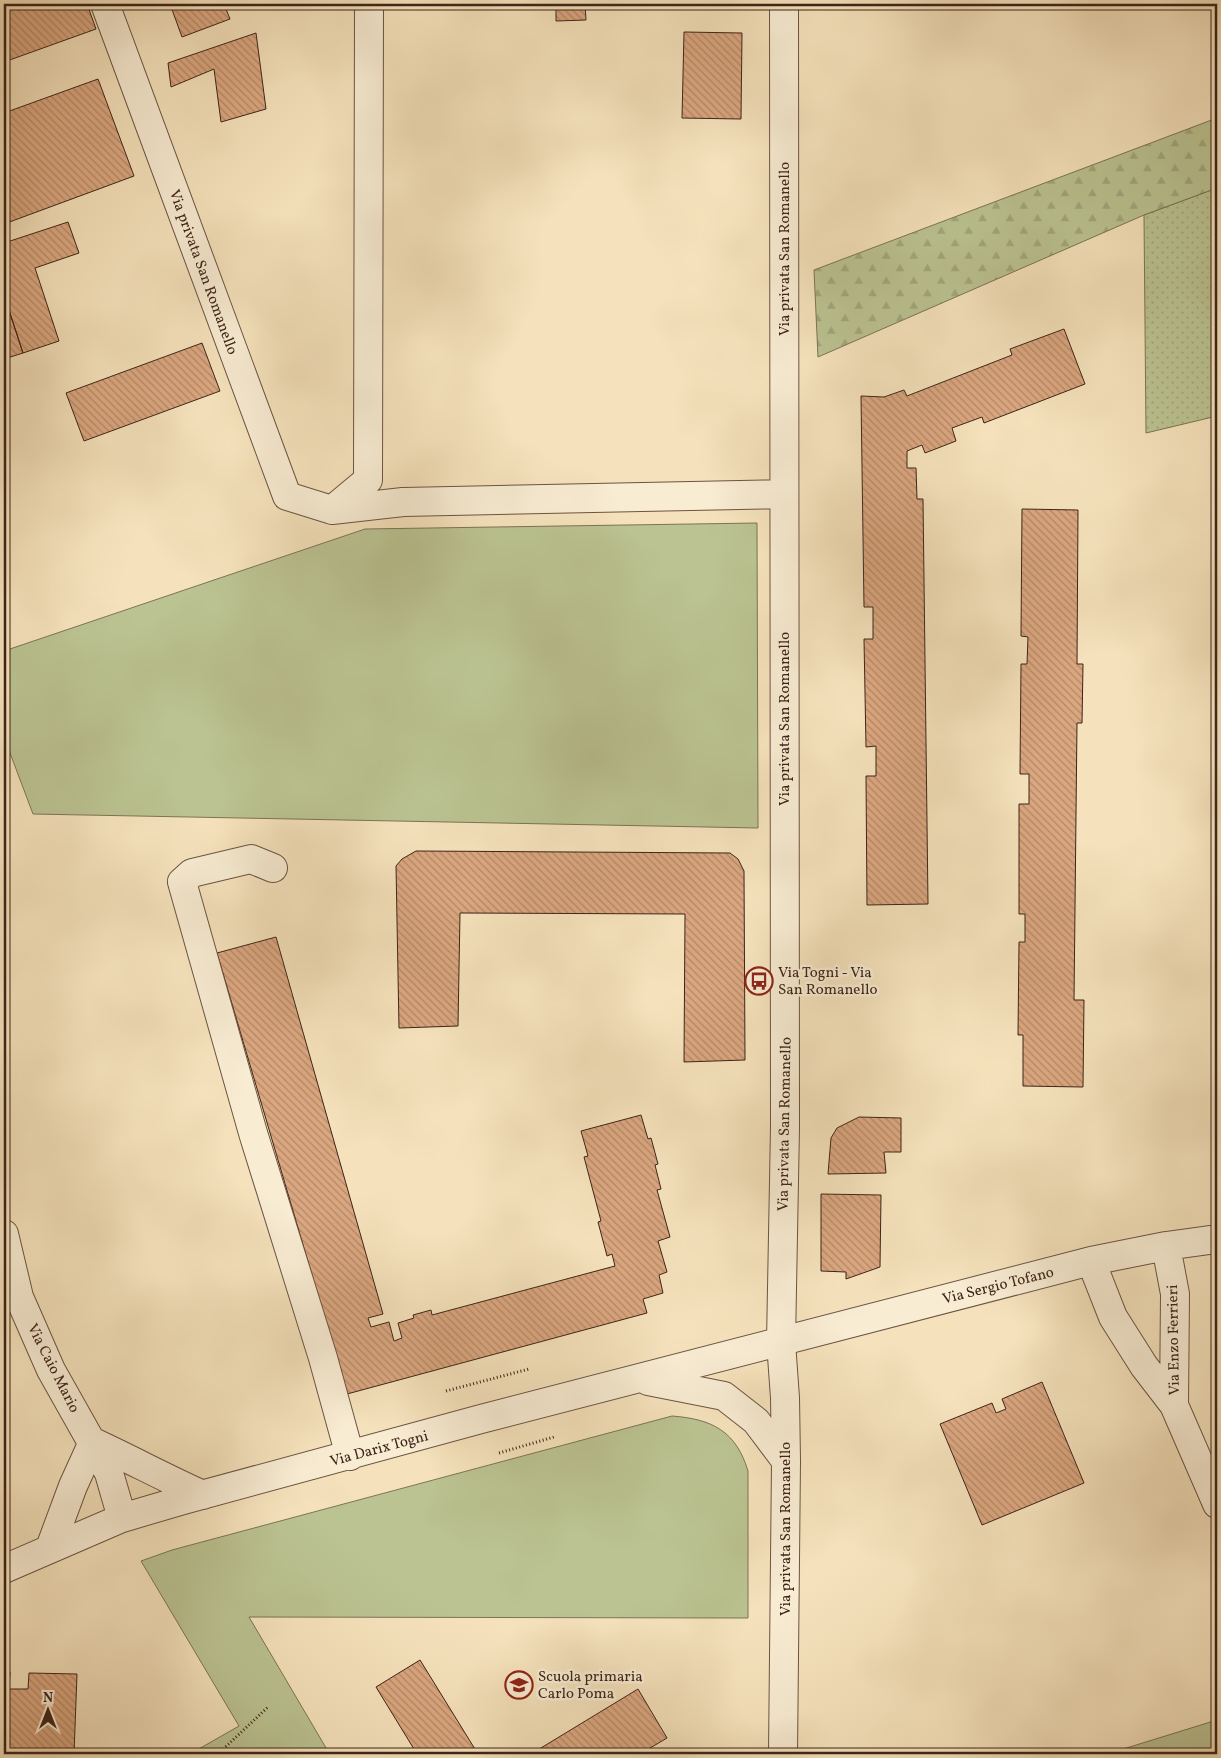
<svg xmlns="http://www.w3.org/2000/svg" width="1221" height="1758" viewBox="0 0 1221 1758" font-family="Vollkorn,serif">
<defs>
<pattern id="grass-dots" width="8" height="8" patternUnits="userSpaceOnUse" patternTransform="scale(1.25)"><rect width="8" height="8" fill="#bbc392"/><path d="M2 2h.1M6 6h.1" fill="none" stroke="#a2a77d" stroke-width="1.8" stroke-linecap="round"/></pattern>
<pattern id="forest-firs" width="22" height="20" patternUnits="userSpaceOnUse" patternTransform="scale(1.25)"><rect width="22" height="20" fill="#bbc392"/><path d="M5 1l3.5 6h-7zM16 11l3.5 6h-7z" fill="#a2a77d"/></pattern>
<pattern id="building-back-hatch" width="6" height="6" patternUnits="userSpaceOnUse" patternTransform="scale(1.25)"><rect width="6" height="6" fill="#dba780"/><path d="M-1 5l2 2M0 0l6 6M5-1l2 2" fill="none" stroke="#b38868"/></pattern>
</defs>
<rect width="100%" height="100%" fill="#f5e2bc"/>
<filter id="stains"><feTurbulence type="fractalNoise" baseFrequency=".004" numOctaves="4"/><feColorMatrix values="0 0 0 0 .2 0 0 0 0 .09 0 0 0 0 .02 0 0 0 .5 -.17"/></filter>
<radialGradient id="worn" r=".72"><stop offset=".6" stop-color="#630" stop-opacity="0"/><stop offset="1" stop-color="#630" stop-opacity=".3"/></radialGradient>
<path fill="url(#grass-dots)" stroke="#7c7456" d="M1217,188V416L1146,433L1144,215Z"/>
<path fill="url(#forest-firs)" stroke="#7c7456" d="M1217,118V188L1144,215L818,357L814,270Z"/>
<path fill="#bbc392" stroke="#7c7456" d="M757,523L758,828L33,814L4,737V651L365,529Z
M672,1416C712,1419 736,1431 748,1471V1618L249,1617L329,1753L190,1754L239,1726L141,1561L172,1550Z
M1217,1720V1754H1107Z"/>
<path fill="url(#building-back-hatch)" stroke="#3d2419" d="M4,4H87L96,29L4,62Z
M170,4H224L230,19L182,37Z
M556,4H585L586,20L556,21Z
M684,32L742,33L741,119L682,118Z
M256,33L266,109L221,122L214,69L171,87L168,63Z
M98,79L134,176L4,224V113Z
M68,222L79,253L35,268L59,341L23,353L4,295V243Z
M4,295L23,353L4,359Z
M1064,329L1085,384L984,423L982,417L952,428L956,441L925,453L922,445L907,451V468H916L917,499H923L928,904L867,905L866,776H876V746L866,747L864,639H873V607H864L861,396L884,397L904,390L907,396L1012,355L1010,349Z
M202,343L220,391L84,441L66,393Z
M1022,509L1078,510L1077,664H1083L1082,723H1077L1074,1000H1084L1083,1087L1023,1086V1035H1018L1019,942H1025V914H1019V804H1029V774H1020L1021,664H1027L1028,637L1021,636Z
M416,851L730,853L738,859L744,871L745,1060L684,1062L685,914L460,913L458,1026L399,1028L396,866L402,859Z
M276,937L383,1314L368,1318L371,1327L389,1322L394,1341L402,1338L398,1323L414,1318L413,1315L431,1310L432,1315L615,1266L612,1254L607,1256L598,1222L601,1221L584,1157L588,1156L581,1131L641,1115L648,1139L651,1138L658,1164L655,1165L661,1189L657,1190L670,1237L658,1241L667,1272L659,1275L663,1293L643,1299L647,1313L347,1394L217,953Z
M859,1117L901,1118V1152H884L886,1173L828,1174L831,1138L837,1128Z
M821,1194L881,1195L880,1267L846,1279V1272L821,1271Z
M1042,1382L1084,1483L982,1525L940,1424L992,1403L996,1413L1006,1409L1002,1399Z
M420,1660L478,1754H417L376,1687Z
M4,1672H10L9,1689H28L29,1673L77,1674L74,1754H4Z
M638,1689L667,1738L640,1754H531Z"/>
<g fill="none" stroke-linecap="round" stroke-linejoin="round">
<g stroke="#6b5442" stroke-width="30">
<path id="minor" d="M105,4L287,496L332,510L403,502L784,494
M332,510L368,480L369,4
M273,868L251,859L192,873L182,882L253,1133L323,1358L350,1456
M4,1234L19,1297L51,1370L109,1473L122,1518
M1166,1246L1175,1294L1174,1405
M1091,1261L1113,1317L1144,1366L1174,1405L1217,1504
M648,1381L724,1396L756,1421L786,1461
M93,1442C130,1459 165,1478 203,1495
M50,1548L73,1486L93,1442
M4,1569L122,1518L183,1500L481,1419L1091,1261L1166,1246L1217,1239
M783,1754L786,1461L785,1398L781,1342L785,1127L784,4"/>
</g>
<path stroke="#3d2419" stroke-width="3" stroke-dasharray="1 2.5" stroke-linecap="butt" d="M446,1391L529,1369
M499,1453L554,1437
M218,1754L268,1707"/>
<use href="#minor" stroke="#f8ecd3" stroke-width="28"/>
</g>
<defs>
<g id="bus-ring" transform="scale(1.4375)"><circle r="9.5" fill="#f8ecd3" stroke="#8f2418" stroke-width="1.5"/><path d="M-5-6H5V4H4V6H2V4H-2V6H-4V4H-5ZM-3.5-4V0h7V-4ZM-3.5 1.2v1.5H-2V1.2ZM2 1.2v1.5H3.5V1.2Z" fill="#8f2418"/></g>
<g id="school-ring" transform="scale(1.4375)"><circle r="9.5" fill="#f8ecd3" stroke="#8f2418" stroke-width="1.5"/><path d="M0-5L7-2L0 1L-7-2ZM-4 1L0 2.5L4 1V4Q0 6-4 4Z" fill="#8f2418"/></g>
</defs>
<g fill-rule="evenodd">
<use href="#bus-ring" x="759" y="981"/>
<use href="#school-ring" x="519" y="1685"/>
</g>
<g text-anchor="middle" stroke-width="5" stroke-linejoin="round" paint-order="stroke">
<g font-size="15" fill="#3d2419" stroke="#f8ecd3">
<text transform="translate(784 249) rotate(-90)" y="5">Via privata San Romanello</text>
<text transform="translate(204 272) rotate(70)" y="5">Via privata San Romanello</text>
<text transform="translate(784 719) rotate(-90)" y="5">Via privata San Romanello</text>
<text transform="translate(784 1124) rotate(-89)" y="5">Via privata San Romanello</text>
<text transform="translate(998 1285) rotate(-14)" y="5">Via Sergio Tofano</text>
<text transform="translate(1173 1340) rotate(-91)" y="5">Via Enzo Ferrieri</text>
<text transform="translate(54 1368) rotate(63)" y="5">Via Caio Mario</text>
<text transform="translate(379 1448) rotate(-15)" y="5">Via Darix Togni</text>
<text transform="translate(785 1529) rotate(-90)" y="5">Via privata San Romanello</text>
</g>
<g font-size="15" fill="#3d2419" stroke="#f8ecd3" text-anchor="start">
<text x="778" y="977">Via Togni - Via<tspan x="778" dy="17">San Romanello</tspan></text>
<text x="538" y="1681">Scuola primaria<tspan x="538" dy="17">Carlo Poma</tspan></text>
</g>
</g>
<rect width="1221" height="1758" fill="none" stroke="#f5e2bc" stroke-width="20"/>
<rect x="5" y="5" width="1211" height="1748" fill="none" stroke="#3d2419" stroke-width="2.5"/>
<rect x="10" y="10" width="1201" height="1738" fill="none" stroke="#3d2419"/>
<g transform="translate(48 1710)" stroke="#f8ecd3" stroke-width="4" paint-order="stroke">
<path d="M0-4L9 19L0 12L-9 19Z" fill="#3d2419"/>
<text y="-8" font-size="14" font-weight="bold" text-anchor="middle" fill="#3d2419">N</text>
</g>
<rect width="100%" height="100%" filter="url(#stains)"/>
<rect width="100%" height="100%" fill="url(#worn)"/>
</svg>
